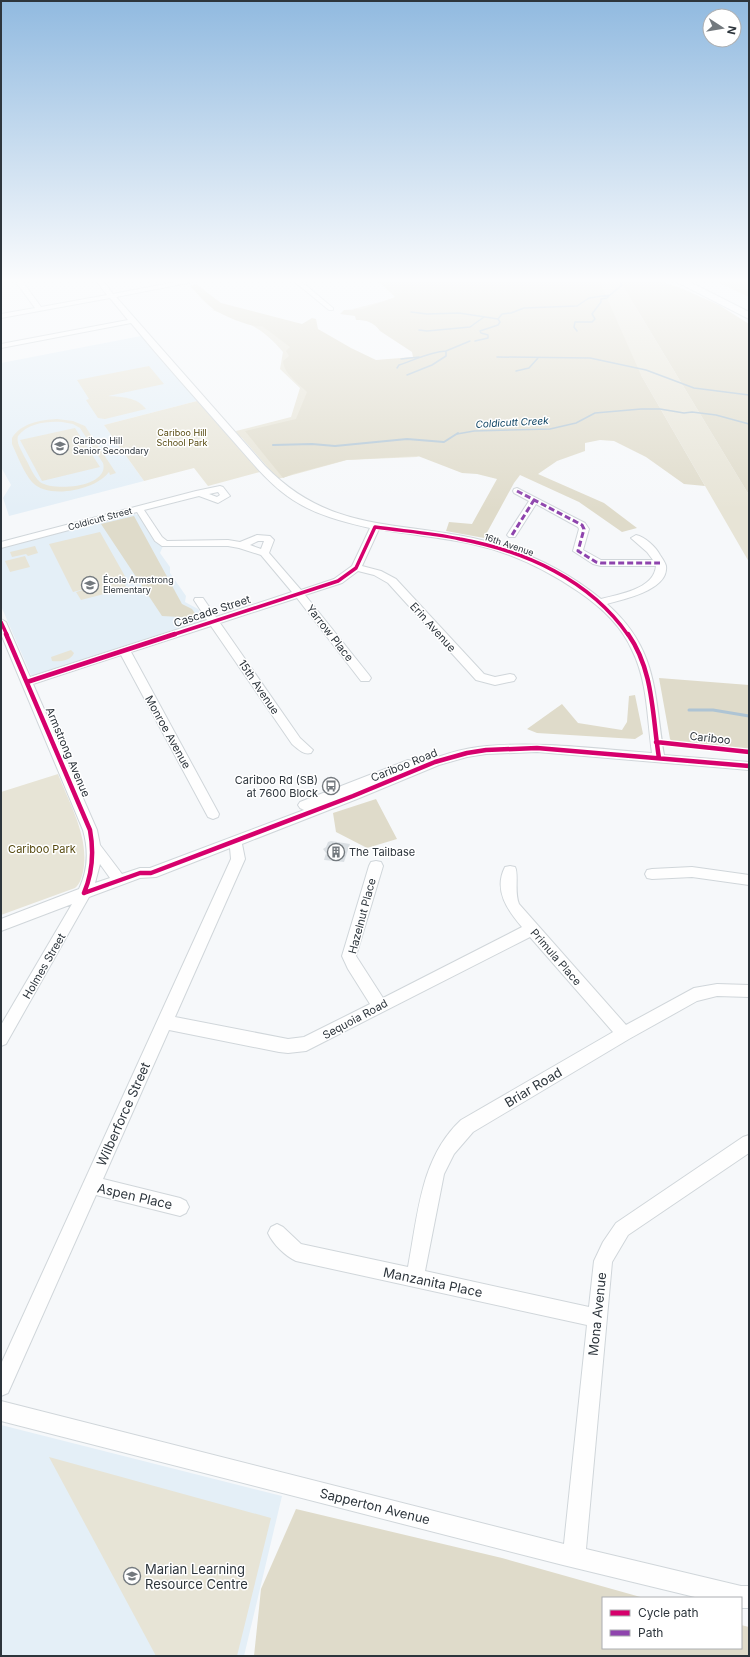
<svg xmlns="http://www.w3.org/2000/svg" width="750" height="1657" viewBox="0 0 750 1657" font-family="Inter,sans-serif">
<rect width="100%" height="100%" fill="#f6f8fa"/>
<path fill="#e4eff7" d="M141,336L197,401L104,425L144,481L9,516L3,498L11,485L1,467V363Z
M131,513L138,515L156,542L163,546L160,553L170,567V573L186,596L185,602L198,609L204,619L200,623L35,676L31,675L1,606V548Z
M1,1425L282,1496L244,1656H1Z"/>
<path fill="#e7e4d6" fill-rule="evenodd" d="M378,278H618L749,495V562L641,375L417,457L347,460L278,479L242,438L237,435L236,431L291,417L300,388L280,369L283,352C261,325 243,321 212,310L224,307L372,362L418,357L408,346L377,327L353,309L399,297Z
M709,278H749V297Z
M149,366L164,384L108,396C122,397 137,397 146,409L105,419L98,418L86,400L89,399L77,380Z
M197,401L228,435L232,438V440L260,472L208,486L194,468L144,481L104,425Z
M57,419L73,421L85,426L116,473L110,475L109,472C96,490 48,500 32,482C24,473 17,455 12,444V438C21,423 41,420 57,419ZM62,422L73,424L80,428L103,463C110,487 54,492 40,482C33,476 29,464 24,456C21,449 16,443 18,436C28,423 47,421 62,422Z
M75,428L100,467L42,481L20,440Z
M100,532L126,578L122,579L127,588L81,600L76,592L100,585L73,592L49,544Z
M35,546L38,553L28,556L26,554L12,557L10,552Z
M25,556L30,567L10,572L5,561Z
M71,650L74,653C71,661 59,662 52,661L51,657Z
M58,774C70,805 90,838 83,872C81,879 80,884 75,888L1,915V792Z
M49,1457L271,1518L237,1656H156Z"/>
<path fill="#dfdbca" d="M375,278H598L641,375L705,486L684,484L646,457L614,441L600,440L585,443V451L557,461L538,474L604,503L637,528L622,532L579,502L520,475L514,483L484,538L446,531L449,522L472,524L497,479L477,474L462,473L418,456L346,460L293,474L283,478L245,431L296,419L307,392C298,383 284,374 283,361L289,356L286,351L290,347L262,326C251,328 221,315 212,308C204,302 197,293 190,286L196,284L221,303L302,324L312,318L316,319L318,329L351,348L376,360L413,357L412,352L380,331C374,322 366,320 356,320L355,316L340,314L344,310L363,309L395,297Z
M618,278H655L662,282L681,288L719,305L749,324V495Z
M134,516L182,604L192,609L198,618L162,616L101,524Z
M659,678L749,685V750L673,743L670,739Z
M635,695L643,734L635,739L537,733L527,729L562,704L578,723L622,730L627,722L629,696Z
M376,799L397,839L367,848L336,832L333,813Z
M296,1509L502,1558L644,1598H603V1648H741V1625L749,1627V1656H254L261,1589Z"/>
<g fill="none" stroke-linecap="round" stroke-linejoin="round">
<path stroke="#aec4d4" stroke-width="1.5" d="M411,312L427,314L459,313L498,319
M419,330L427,331L470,327L484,317
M577,331L574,327L575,322H592L595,319L592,314L601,302V299L607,298L610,295
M475,341L488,338V335L481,333L480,331L498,325L500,322L498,319L502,314L511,313L524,308L577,306L589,298L610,295L622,285L618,278
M497,357L590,358L646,370L694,388L749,395
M401,359L419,357
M397,368L399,365C415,360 429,352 446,351
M516,371L529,368L538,358
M407,375L432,365L446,356V351L470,341
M457,434L474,431L550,429L576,423L595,413L641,409H660L684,413L692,412L716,415L749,424"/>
<path stroke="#aec4d4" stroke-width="2" d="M273,445L312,444L335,446L407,439L444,442L458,433"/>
<path stroke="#aec4d4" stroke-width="3" d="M689,710H713L749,716"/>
</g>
<path fill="#dbe0e4" d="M331,841L350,844L344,862L324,860L326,853L323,849L326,847L328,842Z"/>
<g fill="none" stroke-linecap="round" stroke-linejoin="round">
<g stroke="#d0d6da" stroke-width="2">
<path id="minor" d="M13,278H20L41,307L107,295L94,278H101L113,294L197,278H213L116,297L265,466C328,531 392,521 473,538C519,548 564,569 601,599C620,594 654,589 656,566H601L593,564L573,551L579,529L578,527L536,504L515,537H509L507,535L529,501L514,493L513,491L514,489L517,488L585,523L589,529L583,550L601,560H653L647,552L631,538L636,535C645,537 656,547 660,555C662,558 665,562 666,566C669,590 624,599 607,604C658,649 654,693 664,755L749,762V770L537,752L486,754L467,757L439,765L357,799L242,844L245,859L175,1017L288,1039L304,1037L370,1004L348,969L342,956L369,866L371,862L376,861L381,862L383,866L356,956L383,998L522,927C508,911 493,890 505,867L510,866L515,867C519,874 514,892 519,904L626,1025L694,988L717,984L749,985V997L717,996L697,1001L629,1039L473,1132L454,1154L444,1174L425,1271L589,1307L594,1261L603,1242L616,1223L743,1137L749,1135V1153L628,1235L612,1262L586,1549L741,1586H749V1608H741V1598H699L563,1565L1,1421V1401L564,1544L587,1325L296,1261C285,1256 273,1244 268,1233L271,1227L277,1224L283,1227L301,1244L408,1267C418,1216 420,1158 461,1120L613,1032L530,937L306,1051L288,1053L279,1052L169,1030L103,1179L180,1198L186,1201L189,1207L186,1213L180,1216L96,1195L8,1393L1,1396V1364L231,859L230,848L156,877L140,878L89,897L6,1044L1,1046V1025L72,904L1,931V919L79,889C88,870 89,851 83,830L1,634V619L6,622L30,677L207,620L194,600L195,598H203L216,617L292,592L261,555L239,548L228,546H162L155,541L137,512L1,548V542L196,491L220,486L223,487L230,496L218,503L199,496L144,510L162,537L167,541L228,540L240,542L257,535L270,536L274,540L269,553L301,590L334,579L352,566L370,528C343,522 316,515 293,500C267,483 248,457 227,434C195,397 162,361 131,323L1,348V344L128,320L110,298L1,318V314L35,308ZM218,492L220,495L217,497L209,494ZM379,529C410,535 441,537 472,544C510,552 547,570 579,592C601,607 621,625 632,650C648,682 647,719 652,753C597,749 542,741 487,746C461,748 436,757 413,766L414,764L412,761L408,760L300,802L298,805L300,808L304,810L150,868H140L122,874L100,845L97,830L33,684L121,655L208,817L213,819L218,817L219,814L131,652L211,626L292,744C298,749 303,755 311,753L313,750L300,738L220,623L297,598L361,681H369L371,678L369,675L305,595L342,583L358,571L374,575L388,583L476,680L495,685L514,681L516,678L514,675L510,674L495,677L484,674L396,579L381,571L362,566ZM258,541H264L261,549L250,545ZM100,864L110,878L95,883Z
M290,278H297L333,308V310H329Z
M692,867L749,875V885L692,877L652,879L647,878L645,874L647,870L652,869Z"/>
</g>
<g stroke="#d0d6da" stroke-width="2">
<path id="highway" d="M669,278H682L749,312V319Z"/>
</g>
<use href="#minor" fill="#fefefe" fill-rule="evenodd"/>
<use href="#highway" fill="#fefefe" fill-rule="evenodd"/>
<path stroke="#8e44ad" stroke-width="3" stroke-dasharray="6 3" stroke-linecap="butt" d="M517,491L582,525L584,529L578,551L596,562L601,563H660
M512,535L534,500"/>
<g stroke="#fff" stroke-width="5.5">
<path id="cycleway-far1" d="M1,622L7,635
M172,635L338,581L356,568L375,527C403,531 432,533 460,539C525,551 590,580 628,635"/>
</g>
<g stroke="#fff" stroke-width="7">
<path id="cycleway" d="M6,634L90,830C94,852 93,872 84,893
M628,634C654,671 652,715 659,758
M27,682L175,634
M656,742L749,752
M84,893L140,873H151L353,796L435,762L467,753L486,750L537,748L749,766"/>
</g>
<use href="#cycleway-far1" stroke="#d6006c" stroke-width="3.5"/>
<use href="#cycleway" stroke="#d6006c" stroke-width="4.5"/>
</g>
<linearGradient id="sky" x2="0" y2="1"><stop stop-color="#91bae0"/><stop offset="0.55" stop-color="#fbfcfd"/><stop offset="1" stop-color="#fbfcfd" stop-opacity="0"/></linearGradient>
<rect width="750" height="510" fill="url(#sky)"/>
<defs>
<g id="school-ring" transform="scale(0.9)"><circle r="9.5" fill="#fff" stroke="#73797e" stroke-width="1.5"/><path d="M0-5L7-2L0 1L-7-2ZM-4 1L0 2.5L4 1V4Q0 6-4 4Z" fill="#73797e"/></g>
<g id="bus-ring" transform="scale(0.9)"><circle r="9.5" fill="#fff" stroke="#73797e" stroke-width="1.5"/><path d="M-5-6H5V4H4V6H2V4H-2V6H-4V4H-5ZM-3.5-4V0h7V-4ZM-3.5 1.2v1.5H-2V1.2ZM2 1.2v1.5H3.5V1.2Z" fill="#73797e"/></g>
<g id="building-ring" transform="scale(0.9)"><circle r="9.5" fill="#fff" stroke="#73797e" stroke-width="1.5"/><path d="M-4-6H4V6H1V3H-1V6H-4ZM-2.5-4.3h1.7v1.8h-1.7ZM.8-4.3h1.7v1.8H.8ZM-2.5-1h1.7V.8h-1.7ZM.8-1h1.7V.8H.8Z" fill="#73797e"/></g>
</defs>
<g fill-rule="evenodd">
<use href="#school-ring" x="60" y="446"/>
<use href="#school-ring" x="90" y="585"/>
<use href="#bus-ring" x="331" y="786"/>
<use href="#building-ring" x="336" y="852"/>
<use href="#school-ring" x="132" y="1576"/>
</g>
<g text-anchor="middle" stroke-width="3" stroke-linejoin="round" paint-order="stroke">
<g font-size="9" fill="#574a10" stroke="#fff">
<text x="182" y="436">Cariboo Hill<tspan x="182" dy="10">School Park</tspan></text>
</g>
<g font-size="9" fill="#2d353c" stroke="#fff" text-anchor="start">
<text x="73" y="444">Cariboo Hill<tspan x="73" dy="10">Senior Secondary</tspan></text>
<text x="103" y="583">École Armstrong<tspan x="103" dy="10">Elementary</tspan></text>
</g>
<g font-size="9" fill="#2d353c" stroke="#fff">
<text transform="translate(100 519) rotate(-15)" y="3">Coldicutt Street</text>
<text transform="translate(509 545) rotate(19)" y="3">16th Avenue</text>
</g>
<g font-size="10" font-style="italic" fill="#0e4463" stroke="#fff">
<text transform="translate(512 422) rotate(-3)" y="4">Coldicutt Creek</text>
</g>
<g font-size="11" fill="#2d353c" stroke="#fff">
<text transform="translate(212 611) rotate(-18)" y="4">Cascade Street</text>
<text transform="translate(433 627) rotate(48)" y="4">Erin Avenue</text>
<text transform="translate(330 633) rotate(52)" y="4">Yarrow Place</text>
<text transform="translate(259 687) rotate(56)" y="4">15th Avenue</text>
<text transform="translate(168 732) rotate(61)" y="4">Monroe Avenue</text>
<text transform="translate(710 738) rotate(6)" y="4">Cariboo</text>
<text transform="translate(68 752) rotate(67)" y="4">Armstrong Avenue</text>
<text transform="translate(404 765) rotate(-22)" y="4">Cariboo Road</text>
<text transform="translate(362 916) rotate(-75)" y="4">Hazelnut Place</text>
<text transform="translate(556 957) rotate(49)" y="4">Primula Place</text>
<text transform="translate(44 966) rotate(-60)" y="4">Holmes Street</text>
<text transform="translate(355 1019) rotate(-28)" y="4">Sequoia Road</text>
</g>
<g font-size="11" fill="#2d353c" stroke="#fff" text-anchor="end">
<text x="318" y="784">Cariboo Rd (SB)<tspan x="318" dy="13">at 7600 Block</tspan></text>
<text x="349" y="856" text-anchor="start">The Tailbase</text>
</g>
<g font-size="11" fill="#574a10" stroke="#fff">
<text x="42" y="853">Cariboo Park</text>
</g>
<g font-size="13" fill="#2d353c" stroke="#fff">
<text transform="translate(533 1087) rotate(-31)" y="5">Briar Road</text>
<text transform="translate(123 1114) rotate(-66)" y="5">Wilberforce Street</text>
<text transform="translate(135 1196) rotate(13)" y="5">Aspen Place</text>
<text transform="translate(433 1282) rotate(12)" y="5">Manzanita Place</text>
<text transform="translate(597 1314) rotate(-84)" y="5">Mona Avenue</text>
<text transform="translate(375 1506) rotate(14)" y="5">Sapperton Avenue</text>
</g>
<g font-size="13" fill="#2d353c" stroke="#fff" text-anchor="start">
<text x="145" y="1574">Marian Learning<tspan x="145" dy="15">Resource Centre</tspan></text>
</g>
</g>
<rect width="750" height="1657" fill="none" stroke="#2d353c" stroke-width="4"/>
<rect x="602" y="1597" width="140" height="52" fill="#ffffff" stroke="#abaeb1"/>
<rect x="610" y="1610" width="20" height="6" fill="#d6006c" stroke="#abaeb1"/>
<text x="638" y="1617" font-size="12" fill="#2d353c">Cycle path</text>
<rect x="610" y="1630" width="20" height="6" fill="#8e44ad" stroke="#abaeb1"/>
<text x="638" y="1637" font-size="12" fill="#2d353c">Path</text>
<g transform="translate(722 28) rotate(102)"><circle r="19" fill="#ffffff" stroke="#abaeb1"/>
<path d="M0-3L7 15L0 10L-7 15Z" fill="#73797e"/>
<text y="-6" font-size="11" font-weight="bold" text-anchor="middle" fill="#2d353c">N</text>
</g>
</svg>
